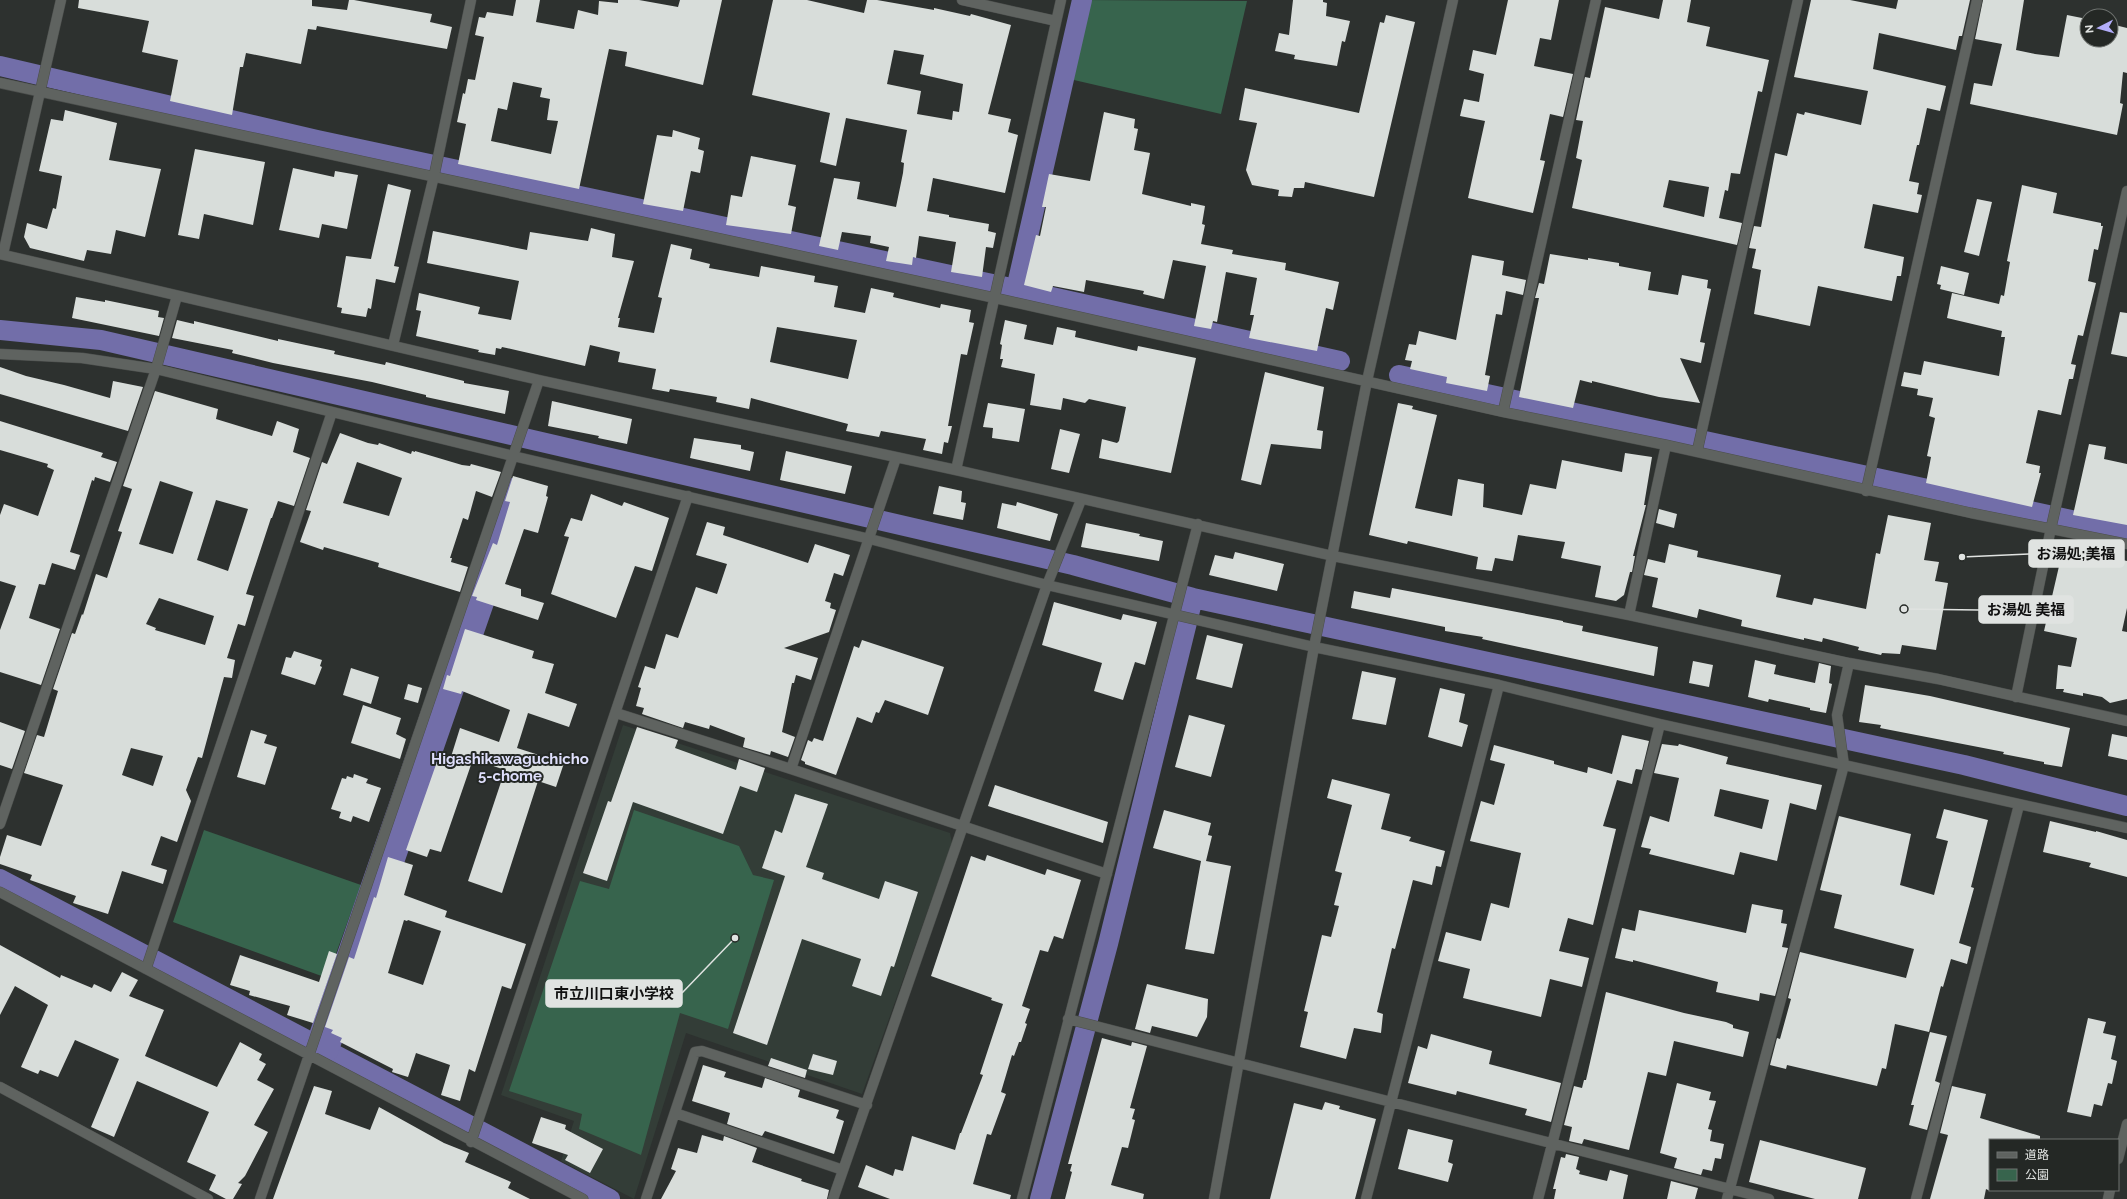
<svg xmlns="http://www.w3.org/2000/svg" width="2127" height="1199" viewBox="0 0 2127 1199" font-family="Raleway,'Noto Sans JP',sans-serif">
<rect width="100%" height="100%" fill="#2d312f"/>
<path fill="#333d37" d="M623,725L950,833L952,843L862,1094L686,1033L634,1199L561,1161L574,1121L501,1095Z"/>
<path fill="#37644d" d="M1079,0L1247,1L1221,114L1061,77Z
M634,810L739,846L753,875L774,880L728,1029L680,1013L641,1155L579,1129L582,1114L509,1091L580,881L609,889Z
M204,830L361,885L327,978L173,922Z"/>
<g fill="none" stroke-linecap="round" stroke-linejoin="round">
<path stroke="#726ea9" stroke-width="20" d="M0,66L317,140L1016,289L1340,361
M1016,289L1082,0
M0,330L101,340L1073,565L1193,598L1964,765L2127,806
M1399,375L2127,532
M0,879L610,1199
M1040,1199L1108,944L1193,598"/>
<path stroke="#726ea9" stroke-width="34" d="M322,1048L514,495"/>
</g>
<path fill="#d8ddda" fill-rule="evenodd" d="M79,0H312V6L347,10L349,0H354L432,14L430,22L452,27L447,49L317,26L316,30L308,29L301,64L246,53L243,67H240L232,115L170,101L178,60L142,52L149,21L78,8Z
M516,0H540L536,22L574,29L578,10L598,15L599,1L618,3V0H639L678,7L680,0H722L703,85L625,66L627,52L609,49L579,189L458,164L466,124L457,122L463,93L465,94L468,79L475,80L484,37L475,35L479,17L485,18L487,12L513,16ZM513,82L542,88L540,97L550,99L547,120L558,121L551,154L491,141L498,108L507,110Z
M773,0H807L864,13L867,0H877L934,10V8L970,16L971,14L1011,25L988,114L1011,119L1008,132L1018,135L1005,193L933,178L927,211L949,215V217L989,224L988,231L996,233L993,248L986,247L982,277L951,272L956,242L919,236L916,258L913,257L912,265L886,261L889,247L870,243L871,236L842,232L838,250L819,246L834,178L860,182L857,199L896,207L903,173L904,163L901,162L907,130L846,118L836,166L820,162L830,113L752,95ZM894,50L924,55L920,74L963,84L959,112L953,111L952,120L917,114L921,91L887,84Z
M1293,0H1323V2L1327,3L1326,16L1350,21L1345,42L1342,41L1337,66L1294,59L1295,55L1275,51L1279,33L1289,35Z
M1508,0H1559L1551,40L1540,38L1534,66L1573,74L1563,117L1550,114L1540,160L1545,161L1533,213L1468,198L1485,121L1460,116L1464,99L1479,102L1484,74L1469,70L1473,50L1496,55Z
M1663,0H1691L1687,22L1710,27L1706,46L1769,60L1762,92L1758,91L1740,174L1731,173L1728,191L1725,190L1719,218L1742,223L1737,245L1572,208L1582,160L1576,158L1583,121L1576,120L1585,77L1590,78L1605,7L1659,19ZM1669,180L1709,187L1704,217L1663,207Z
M1811,0H1850L1896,9L1898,0H1970L1962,36H1959L1956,50L1879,33L1873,69L1946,86L1940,111L1927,108L1919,145H1917L1909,181L1919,183L1917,194L1922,195L1918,213L1873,204L1864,248L1904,257L1901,276H1897L1892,301L1818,286L1810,326L1754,314L1761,270L1752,268L1756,249L1749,248L1754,226L1761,227L1775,153L1787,156L1797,113L1804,115L1805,112L1861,125L1868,91L1794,77Z
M1983,0H2024L2016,50L2035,54L2059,57L2067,15L2087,19V40H2111V24L2127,28V73L2123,72L2120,103L2123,104L2117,135L1970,104L1974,83L1992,86L2002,44L1975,39Z
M1386,15L1415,22L1374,197L1305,182L1304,188H1294L1292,197L1278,196L1279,190L1252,185L1246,170L1257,123L1239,120L1245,88L1359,113L1380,22L1384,23Z
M65,110L117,123L109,160L161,169L145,237L116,230L111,254L87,250L84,261L30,248L24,237L27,223L47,229L53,208L56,209L62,176L39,171L51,119L63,121Z
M1104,112L1135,119L1134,128L1138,129L1134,150L1150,153L1142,194L1191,206V203L1205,206L1202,224L1205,225L1201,244L1233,250L1232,254L1286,263L1285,270L1339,282L1333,310L1326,308L1317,351L1249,338L1254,315H1250L1257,278L1226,272L1217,322L1213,321L1211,329L1194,326L1206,266L1173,260L1164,299L1143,294L1144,291L1086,280L1084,292L1053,286L1051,292L1024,285L1036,235L1040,236L1046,207H1042L1049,174L1090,181Z
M673,130L700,138L698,149L704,151L700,173L691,171L683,211L643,204L657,135L672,137Z
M195,149L265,162L253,225L204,214L199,239L178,235Z
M751,156L796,165L788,205L796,207L791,234L726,225L731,195L742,197Z
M293,168L334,177L335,171L358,175L347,229L322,224L319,238L279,230Z
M388,184L411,190L394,266L399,267L395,283L376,279L371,309L368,308L366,317L341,313L342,308L337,307L346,256L371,259Z
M2022,185L2057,193L2053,213L2101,223V226H2103L2098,250L2094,249L2088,281L2096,283L2083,336L2078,335L2071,364L2076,365L2073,379H2069L2061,415L2038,410L2026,463L2040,466L2039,473H2041L2032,507L1926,483L1931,457L1927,456L1935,418L1929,416L1933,398L1917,395L1918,389L1901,386L1904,372L1921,375L1924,361L1999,376L2005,337H2001L2002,331L1947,318L1952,293L1999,304L2001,295L2004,296L2010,262L2007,261Z
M1977,199L1992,202L1979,256L1964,252Z
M591,228L615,234L612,257L634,261L618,318H620L618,327L654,333L662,298L658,297L671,244L692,249L690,259L710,264L709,268L759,277L761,266L815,276L814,282L838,286L834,307L865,313L871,288L894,293L893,297L940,308L941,304L971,310L969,322L974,323L967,355L961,354L948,426H952L948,443L944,442L942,454L923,450L926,439L881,431L879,437L846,431L848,424L751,398L749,409L716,402L717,397L670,389L669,392L652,389L656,369L618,362L620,352L590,345L585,366L502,347L501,349L496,348L495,355L478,352L479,350L416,336L421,311L416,310L419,293L480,307L478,314L511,320L519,281L427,263L433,231L527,250L530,232L588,241ZM777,327L857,340L848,379L770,362Z
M1550,254L1588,260V258L1619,263V266L1651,272L1648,290L1678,295L1682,275L1708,280L1707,288L1711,289L1700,342L1705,343L1701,363L1680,358L1700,403L1659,397L1592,381V383L1580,380L1573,408L1519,397L1539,298H1535L1539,283L1544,284Z
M1472,255L1504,261L1502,275L1526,280L1523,295L1506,291L1502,315L1496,314L1485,375L1490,376L1487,391L1446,383L1447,377L1410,369L1412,361L1405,360L1409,344L1416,345L1419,331L1456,340Z
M1941,266L1969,273L1964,295L1940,289L1941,285L1937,284Z
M76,297L105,302V300L159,311L158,317L164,318L159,336L72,318Z
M2120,312L2127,313V357L2111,354Z
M177,320L194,324V321L278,341V339L306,345L335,351L334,354L385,365L386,362L464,381V383L509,391L505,414L426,397V395L372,382L273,363L232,353L233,350L172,338Z
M1005,320L1027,325L1024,339L1053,345L1057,327L1076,331L1075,337L1137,351L1138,346L1196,358L1171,473L1099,458L1102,439L1117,443L1119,441L1126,407L1089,399L1085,403L1063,398L1061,410L1030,405L1035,374L1001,367L1003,359H1000L1002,345L1000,344Z
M0,367L26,376L64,385L110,398L113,381L143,387L128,431L0,394Z
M1265,372L1324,387L1317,430L1323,431L1321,449L1271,444L1261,485L1241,480Z
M155,391L218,409L216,419L272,436L277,421L299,429L293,452L310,458L294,506L278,501L272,518H271L246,594L254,596L245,626L238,624L227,658L235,660L232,678L224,677L202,758L198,757L186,790L191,801L177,842L161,836L151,865L167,870L163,884L122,871L108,914L73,903L76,896L30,880L32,875L0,864V857L7,835L41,846L63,785L24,773L37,735L44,737L58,691L53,689L72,633L75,634L82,614L83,615L96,574L107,578L122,532L118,531L132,489L123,486ZM160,481L193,492L173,554L139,544ZM216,500L248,509L228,571L197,560ZM159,598L214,616L205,645L155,630L156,628L146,624ZM131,748L163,756L153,786L122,775Z
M552,401L632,419L627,444L598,438L599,436L548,426Z
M988,403L1025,409L1019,442L992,438L993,428L983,427Z
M1398,403L1413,406L1412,409L1437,415L1415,508L1452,516L1458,479L1484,484L1483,507L1522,515L1530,484L1556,489L1562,460L1622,472L1625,453L1652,457L1644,505H1646L1633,556H1635L1632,572H1630L1624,595L1616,601L1595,597L1601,566L1561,558L1565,542L1518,535L1513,561L1495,558L1492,571L1476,569L1478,557L1408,541L1407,544L1369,535Z
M0,421L103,453L101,457L117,462L110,482L95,477L94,481L92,480L70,552L80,555L75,570L52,563L45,585L39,584L29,618L60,629L41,685L0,672V630L16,586L0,581V515L4,504L38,516L54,470L47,467L48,464L0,450Z
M1060,429L1080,434L1069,473L1051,469Z
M340,433L368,443L378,445L379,443L411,454L412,451L415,452V451L462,465L470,466L471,464L501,472L492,497L476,491L468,520L463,518L450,558H452L451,562L468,567L460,592L378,567L379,563L324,547L323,550L300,542L311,511L306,510L322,462L327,464ZM357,462L402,478L389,516L343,503Z
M694,438L741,445V449L754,452L750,471L690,458Z
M2089,444L2106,447L2104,459L2127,464V525L2073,515Z
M786,451L852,466L845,494L780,480Z
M513,476L548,486L546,496L548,497L538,533L524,529L505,584L521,589V596L544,603L538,620L476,600L477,597L472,596L493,543L497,545L510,502L505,501Z
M939,486L962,491L961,502L966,503L963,520L933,514Z
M591,494L622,506L624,502L669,518L652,571L635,566L616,618L551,594L569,537L564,536L571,518L582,521Z
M1017,502L1058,514L1050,541L997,528L1002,503L1016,506Z
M1659,509L1677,514L1674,528L1656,523Z
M1888,515L1931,523L1924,560L1939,562L1935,581L1948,583L1936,650L1902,645L1900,654L1882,653L1881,655L1858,650L1859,647L1823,638L1822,642L1804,638V640L1741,626L1742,620L1699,609L1697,618L1652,607L1658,578L1644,575L1648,559L1665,563L1669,544L1698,551L1697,557L1781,575L1776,597L1812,605L1814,598L1866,609L1876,553L1880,554Z
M707,522L725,527L723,535L808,563L815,544L850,555L843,576L834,573L825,601L831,603L830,608L836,610L829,632L784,648L818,658L811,680L796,675L794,683H792L782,732L795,737L788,757L771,751L770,755L743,747L745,738L710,725L709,729L685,722L683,728L642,714L644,708L636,706L641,688L638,687L645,666L655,669L666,634L678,638L696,587L717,594L727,564L696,555Z
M1086,523L1140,534L1139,536L1163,541L1159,561L1081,547Z
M2063,549L2084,553V551L2127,561V608L2122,631L2127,632V699L2110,703L2102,697L2083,693V696L2063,692L2064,689H2056L2058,665L2071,667L2077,638L2044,631Z
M1235,552L1284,564L1277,591L1209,575L1215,555L1233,559Z
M1392,588L1563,621V622L1583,626L1582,631L1658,647L1654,676L1482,639L1483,637L1445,631V627L1351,608L1354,591L1390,598Z
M1054,602L1121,620L1123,614L1157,622L1145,665L1135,662L1123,700L1094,691L1102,663L1042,645Z
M465,629L534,651L532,658L554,664L545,693L577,704L569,727L528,713L517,748L564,763L556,787L538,781L502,893L468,881L505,770L473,759L441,852L430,849L427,857L406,850L439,756L450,760L460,728L499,742L510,710L462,691L461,694L443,689L447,675L450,676Z
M1207,635L1243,644L1232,688L1196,679Z
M862,640L944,667L928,715L885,700L879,713L876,712L872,723L857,717L836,775L805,764V762L801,760L808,740L812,742L814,738L823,741L854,646L859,648Z
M294,651L322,660L320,666L322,667L315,685L281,674L286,657L291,658Z
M1755,660L1776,665L1774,674L1815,683L1819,663L1831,666L1829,683L1832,684L1826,713L1810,710V708L1769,699L1768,702L1748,697Z
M1693,661L1713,665L1709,687L1689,683Z
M351,668L379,677L371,704L343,695Z
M1362,671L1396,678L1386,725L1352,719Z
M408,684L422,688L418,703L404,699Z
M1865,685L1930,696L2070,728L2062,767L2044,764V762L2003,754L2004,752L1880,728L1881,725L1859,722Z
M1440,688L1465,694L1459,722L1468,725L1462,747L1428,737Z
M363,705L401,718L396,734L406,739L400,759L351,743Z
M1189,715L1225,725L1211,777L1175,767Z
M0,722L25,731L12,769L0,765Z
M637,727L678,740L675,748L736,770L739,759L765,768L757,792L740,786L723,834L633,802L607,881L583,873L608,801L611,802Z
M251,730L267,735L264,743L277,747L265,785L237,777Z
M2112,734L2127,737V760L2108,756Z
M1622,735L1649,741L1642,770L1636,769L1635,771L1632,784L1617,780L1603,826L1616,829L1593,925L1568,918L1559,951L1589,958L1582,987L1550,979L1541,1017L1463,998L1470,969L1438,961L1446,932L1481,941L1491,903L1509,908L1521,853L1470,841L1481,801L1494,805L1505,764L1490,760L1494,745L1554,761V764L1587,773L1588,767L1612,774Z
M1662,744L1678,746L1679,744L1728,757L1726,764L1822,785L1816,810L1790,803L1777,861L1740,852L1734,875L1649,854L1651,849L1641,847L1650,816L1669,822L1679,778L1654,773ZM1720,789L1769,800L1762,829L1714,816Z
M354,774L368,779L366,783L381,788L369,822L353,816L351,822L339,818L341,812L331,809L342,778L346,779L347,776L353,778Z
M1332,779L1390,794L1381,829L1411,837L1409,841L1445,851L1441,867L1436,866L1432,885L1413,880L1395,949L1392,948L1377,1012L1383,1014L1381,1033L1354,1028L1346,1059L1300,1047L1308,1012L1304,1011L1322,935L1331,937L1339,906L1334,905L1342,873L1335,871L1352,805L1327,798Z
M995,785L1108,822L1103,843L988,806Z
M795,794L828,804L806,867L824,873L822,879L879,899L885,881L918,892L894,967L891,966L881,996L852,986L861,959L802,939L767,1045L733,1033L785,876L762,868L775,830L782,833Z
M1944,809L1988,820L1971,887L1974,888L1959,943L1971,947L1967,964L1951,959L1943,987L1941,986L1929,1032L1895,1024L1886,1069L1882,1068L1877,1086L1787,1065L1786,1069L1770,1065L1777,1038L1780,1039L1791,999L1788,998L1800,952L1906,978L1914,949L1834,928L1842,895L1820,890L1839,816L1911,834L1900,885L1934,895L1948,841L1936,838Z
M1164,810L1211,823L1208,835L1212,836L1206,861L1231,866L1214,954L1185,949L1201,861L1153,848Z
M2050,821L2096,832V831L2127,840V877L2089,867L2091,863L2043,852Z
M987,855L1045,875L1047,869L1081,880L1063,939L1054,936L1048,952L1040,950L1022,1006L1030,1009L1025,1023L1027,1024L1021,1042H1019L1014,1056L1012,1055L1001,1092L1006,1094L991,1135L987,1134L973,1184L1011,1195L1010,1199H890L858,1187L866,1165L893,1176L895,1169L903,1171L912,1136L955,1150L960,1133H961L983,1075L980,1074L1003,1004L991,1000L992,998L931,976L971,856L985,861Z
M388,857L413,865L404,895L447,911L445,917L526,944L511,989L502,986L475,1072L469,1069L460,1101L441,1095L450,1065L416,1053L408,1077L392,1072L393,1069L340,1042L342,1038L331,1033L333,1030L325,1027L349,957L354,959L374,897L376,898ZM404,920L407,921L408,920L441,931L423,985L388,973Z
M1752,904L1783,910L1781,923L1787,924L1782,947L1788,948L1775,996L1760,993L1759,1001L1716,992L1718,982L1633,960V962L1615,958L1622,928L1635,931L1639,910L1746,933Z
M0,945L60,978L61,975L92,988L94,984L111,992L122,972L138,980L129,996L164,1010L145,1056L217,1087L240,1042L262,1054L259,1060L266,1064L257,1080L274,1089L254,1125L268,1132L245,1176L238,1183L242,1184L233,1199H226L209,1190L216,1175L187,1162L209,1112L137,1081L114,1137L91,1127L119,1059L75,1040L58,1077L40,1070L38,1074L21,1067L48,1005L15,986L0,1015Z
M329,951L337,954L313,1023L287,1015L290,1006L249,995L250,991L230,985L240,955L319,982Z
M1147,984L1208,999L1207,1017L1197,1037L1152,1026L1150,1033L1135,1029Z
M1606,992L1684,1013L1726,1022L1733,1025V1028L1749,1032L1743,1057L1674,1041L1666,1076L1648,1072L1629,1150L1584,1139L1582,1144L1569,1141L1572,1127L1564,1125L1574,1086L1582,1088L1584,1080H1586Z
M2088,1018L2106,1022L2103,1033L2116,1036L2111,1059L2117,1061L2112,1084L2108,1083L2102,1106L2094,1104L2091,1117L2067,1112Z
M1930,1032L1947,1036L1935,1081L1940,1083L1927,1130L1909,1125L1914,1105H1911Z
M1431,1034L1492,1051L1489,1064L1561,1083L1551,1122L1525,1115L1527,1109L1457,1091L1456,1095L1408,1083L1418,1046L1427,1049Z
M1102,1038L1131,1046L1132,1042L1147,1046L1130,1108L1135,1109L1132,1119L1135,1120L1128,1148L1122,1147L1111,1185L1144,1194L1143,1199H1065L1072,1172L1070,1171L1072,1164H1068Z
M813,1054L837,1061L833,1075L808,1069Z
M771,1058L807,1070L805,1078L768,1066Z
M703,1065L726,1072L724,1077L762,1088L765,1078L800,1090L798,1097L839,1110L836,1118L844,1121L834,1154L765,1131L762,1136L727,1124L730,1113L692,1101Z
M1677,1083L1711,1092L1709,1100L1716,1101L1708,1129L1712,1130L1710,1141L1724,1144L1721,1159L1715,1158L1712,1171L1703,1169L1701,1175L1674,1168L1677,1158L1660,1153Z
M314,1086L332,1091L325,1114L370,1130L379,1107L444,1143L469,1153L465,1162L511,1182L508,1188L530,1199H273Z
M1952,1086L1986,1094L1980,1118L2040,1136V1140H1990V1191L1986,1189L1984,1199H1930L1948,1135L1940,1133Z
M1325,1102L1340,1106L1339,1109L1376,1119L1355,1199H1270L1294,1103L1322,1110Z
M541,1117L566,1125L565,1129L603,1149L590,1173L565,1160L568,1155L532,1143Z
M1408,1129L1453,1140L1448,1162L1453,1164L1448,1182L1398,1169Z
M702,1135L723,1141L724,1136L757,1148L752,1162L802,1179L801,1181L829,1190L827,1199H661L676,1171L671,1169L678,1148L697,1153Z
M1760,1140L1866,1168L1858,1199H1815L1749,1182Z
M1566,1154L1579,1157L1576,1169L1580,1171L1579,1174L1607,1181L1610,1170L1628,1175L1623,1199H1554L1556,1189H1553L1561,1157L1565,1158Z
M1671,1181L1698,1188L1695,1199H1667Z"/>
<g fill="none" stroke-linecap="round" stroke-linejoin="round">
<g stroke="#4b4e4c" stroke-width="11">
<path id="minor" d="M962,0L1056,21
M0,83L995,298L1503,412L1666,445L1971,513L2127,544
M0,254L539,380L956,470L1333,556L1629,615L1849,663L1938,679L2127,721
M3,254L61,0
M393,345L434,176L471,0
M0,354L82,358L156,369L513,456L870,539L1047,585L1314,647L1499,685L1660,724L2127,828
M1503,412L1596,0
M1697,452L1798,0
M956,470L1061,0
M1866,491L1977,0
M1629,615L1666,445
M2016,697L2051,528L2127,191
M616,713L791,769L1107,874
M791,769L896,458
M0,824L156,369L177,296
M0,892L583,1199
M146,969L332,412
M1068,1019L1769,1199
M0,1087L208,1199
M675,1113L843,1170
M471,1142L688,496
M2118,1159L2127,1124
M260,1199L539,380
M646,1199L695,1052L702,1051L867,1105
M833,1199L1047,585L1081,500
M1022,1199L1198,524
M1214,1199L1314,647L1367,381L1453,0
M1366,1199L1499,685
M1538,1199L1660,724
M1727,1199L1844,765L1837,715L1849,663
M1916,1199L2019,805
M2108,1199L2110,1190"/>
</g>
<use href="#minor" stroke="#5f6360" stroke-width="10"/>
</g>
<g text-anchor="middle" stroke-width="4" stroke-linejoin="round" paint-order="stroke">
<g font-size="15" font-weight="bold" fill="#dfdffc" stroke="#242825">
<text x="510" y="764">Higashikawaguchicho<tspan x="510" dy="17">5-chome</tspan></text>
</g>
</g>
<path fill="none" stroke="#e0e3e1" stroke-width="1.5" d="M1962 557L2029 554M1904 609L1979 610M735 938L682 993"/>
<g fill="#e0e3e1" stroke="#242825" stroke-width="1.5">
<circle cx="1962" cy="557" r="4"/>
<circle cx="1904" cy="609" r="4"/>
<circle cx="735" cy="938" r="4"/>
</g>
<g fill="#e0e3e1" stroke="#e0e3e1" stroke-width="1.5">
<rect x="2029" y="540" width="95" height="27" rx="4"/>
<rect x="1979" y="596" width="94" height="27" rx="4"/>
<rect x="546" y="980" width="136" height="27" rx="4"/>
</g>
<g font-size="15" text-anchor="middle" font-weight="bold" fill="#111">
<text x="2076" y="559">お湯処;美福</text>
<text x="2026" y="615">お湯処 美福</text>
<text x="614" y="999">市立川口東小学校</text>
</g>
<rect x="1989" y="1139" width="130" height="52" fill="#242825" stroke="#6f7370"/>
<rect x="1997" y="1152" width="20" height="6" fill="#5f6360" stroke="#6f7370"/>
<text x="2025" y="1159" font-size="12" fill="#e0e3e1">道路</text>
<rect x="1997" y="1169" width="20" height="12" fill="#37644d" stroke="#6f7370"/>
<text x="2025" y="1179" font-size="12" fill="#e0e3e1">公園</text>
<g transform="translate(2099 28) rotate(264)"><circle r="19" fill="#242825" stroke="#6f7370"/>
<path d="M0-3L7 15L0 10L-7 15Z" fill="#b2adf9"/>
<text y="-6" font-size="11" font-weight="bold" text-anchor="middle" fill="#e0e3e1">N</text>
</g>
</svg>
